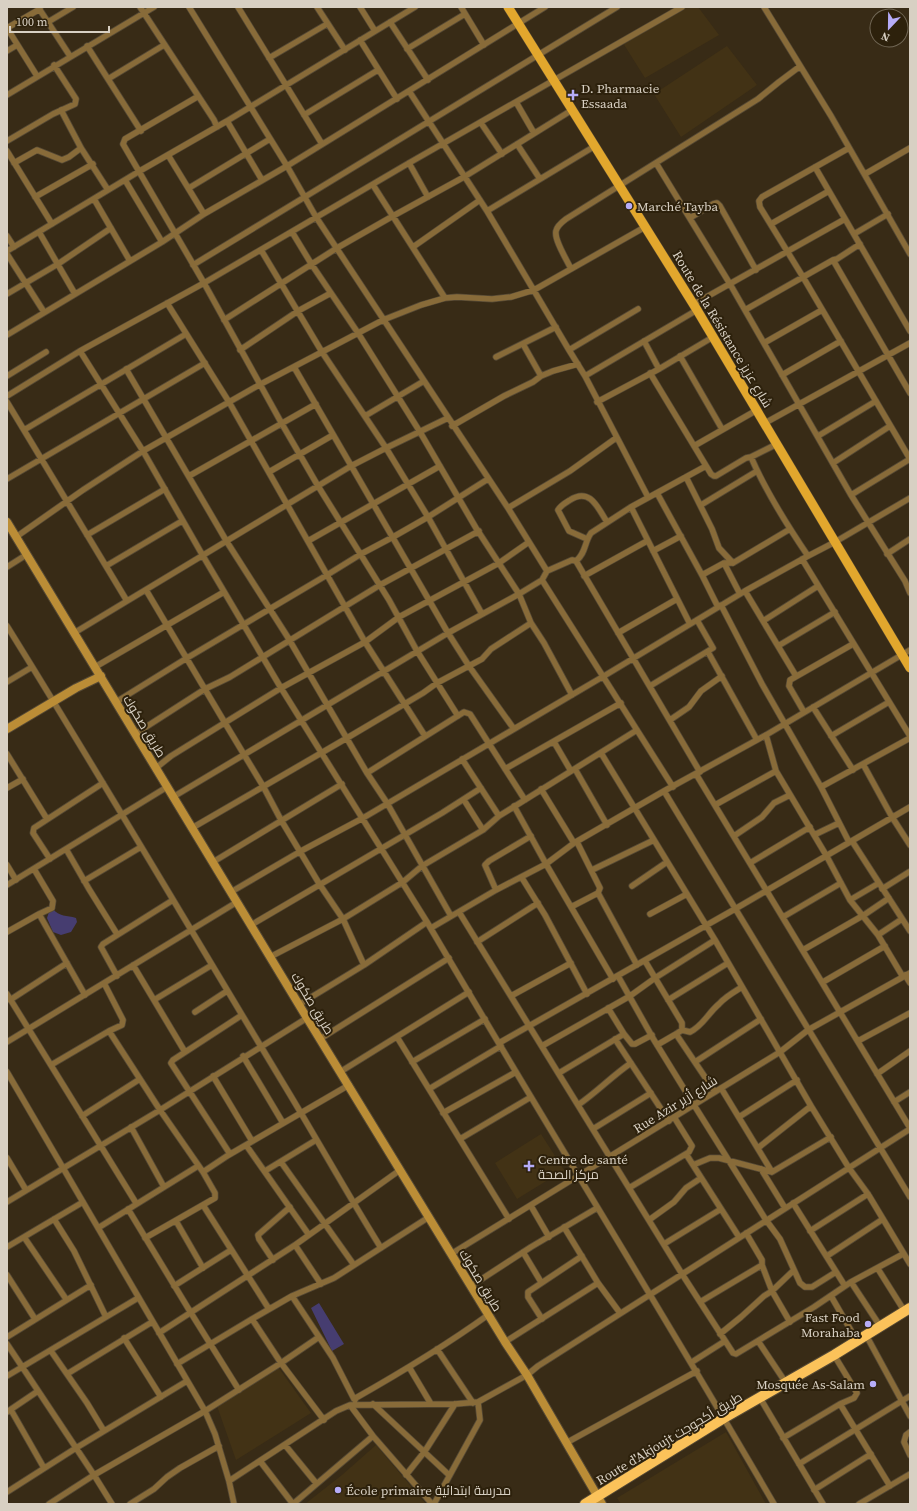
<svg xmlns="http://www.w3.org/2000/svg" width="917" height="1511" viewBox="0 0 917 1511" font-family="'Source Serif 4',Cairo,serif">
<rect width="100%" height="100%" fill="#382b16"/>
<path fill="#423215" d="M687,7H698L719,35L645,78L623,43Z
M727,46L757,85L681,137L654,94Z
M541,1134L564,1170L517,1199L495,1163Z
M278,1367L311,1413L236,1460L217,1406Z
M726,1432L766,1504H621L617,1498Z
M376,1445L425,1503L305,1504L342,1475Z"/>
<path fill="#463d70" d="M53,909C59,917 67,915 76,918L77,922L71,932L61,935L53,932L47,918L49,912Z
M319,1303L344,1344L332,1351L311,1308Z"/>
<g fill="none" stroke-linecap="round" stroke-linejoin="round">
<g stroke="#554935" stroke-width="7">
<path id="street" d="M38,7L70,56
M140,7L214,120L217,127
M189,7L287,166L316,217L508,508L547,571
M238,7L322,144
M317,7L345,50
M360,7L375,31
M461,7L484,45
M764,7L831,116L910,254
M48,22L73,7
M390,22L428,80
M7,28L37,76
M7,28L40,9
M360,40L397,99
M87,46L141,131
M407,49L465,14
M7,51L17,45
M269,58L327,24
M108,79L164,45
M409,91L487,211L569,350L585,376L648,497
M7,95L154,7
M197,97L125,139L123,144L204,283L282,424L318,486L389,600L417,651L458,716
M516,102L534,133
M61,110L81,148L108,190
M304,115L378,70
M227,121L262,180
M481,123L502,154
M7,141L53,114L75,104L76,99L54,65
M517,144L540,179
M849,148L762,197L759,201L760,207L803,277L910,459
M7,151L52,224
M168,155L204,214
M14,163L37,150L62,160L69,157L81,148
M409,163L428,197
M656,163L730,284L851,495L905,581L910,593
M815,167L910,331
M865,174L910,148
M125,180L162,242
M373,185L445,298
M189,188L270,139
M35,197L93,164
M94,199L130,261
M487,211L595,146
M690,218L713,204L717,203L720,206L756,270
M771,224L829,191
M39,232L75,294
M292,232L312,265L358,333L420,432L476,528L519,594L531,623L544,643L572,695
M854,234L888,214
M7,236L14,247
M413,247L480,200
M261,250L322,352L386,448L428,517L488,479
M7,251L138,172L227,121L415,7
M7,254L44,312
M833,260L910,393
M193,265L617,7
M571,269C567,260 554,240 556,231C557,226 562,222 566,219L758,99L779,82L799,67
M7,294L58,264L111,228
M167,303L229,402L365,642L425,736
M694,304L845,219
M745,310L833,260L837,259L860,244
M224,320L337,248L393,216L464,177L572,110
M7,335L162,242L204,214L287,166L545,7
M644,341L659,369
M764,343L822,310
M523,344L541,376
M240,350L298,311L331,293
M569,350L638,309
M80,351L143,451L203,556L281,688L427,922
M680,356L722,429
M496,357L556,327
M294,367L448,633L469,666L514,729
M126,369L227,542L287,636L367,773L387,803L451,916
M650,373L711,474L714,476H716L746,458L751,457L777,444
M782,375L841,341
M7,376L46,352
M585,376L697,310
M7,396L80,351L204,283L409,163L682,7
M7,402L127,601
M597,402L659,369L713,337
M365,416L424,381
M765,423L910,343
M452,426L504,396L533,382L541,376L553,371L578,364
M24,430L186,334
M818,436L876,401
M694,446L757,410
M751,457C766,492 787,525 808,556
M833,463L890,426
M269,472L333,435
M189,476L316,404
M686,477L712,529L719,548L733,563
M7,479L205,363
M657,493L702,575
M851,495L910,459
M701,505L757,471
M631,507L690,624
M508,508L570,471L616,438
M87,535L165,489
M16,537L83,490L143,451L259,385L383,320L421,305L445,298L457,297L492,299L511,297L534,290L645,227
M587,539L569,531L558,510C561,505 565,503 570,500C590,487 598,508 607,522
M308,541L440,466
M653,551L681,536
M887,554L910,539
M802,559L910,736
M576,561L700,772
M724,563L740,594
M106,566L182,521
M7,567L26,555
M584,576L647,541
M542,580L673,787
M146,590L225,723L263,786L281,820L320,885L343,919L364,965
M745,591L796,676
M721,605L762,684L821,787L849,842
M718,607L702,575L724,563H733L790,529
M763,621L818,586
M7,626C102,779 193,934 286,1088C318,1141 348,1195 381,1248
M74,633L351,466L386,448L448,418
M618,633L677,599
M778,646L835,612
M708,652L757,740
M95,667L224,592
M7,682L32,667
M650,686L713,648L697,620
M116,702L187,658L327,575L361,554L393,537L428,517L482,614
M813,707L853,770
M804,712L789,686L790,680L853,644
M670,720L689,707L701,691L722,676
M135,734L205,689L230,677L380,585L479,531
M766,735L776,771L826,855L850,900L878,935L903,977
M831,736L889,702
M554,742L571,771
M601,753L715,940L811,1106L849,1168L868,1194L910,1264
M7,754L47,819
M462,759L499,816
M863,764L892,817L910,845
M156,768L171,756L281,688L365,642L399,617L499,563L529,542
M505,769L621,703
M575,769L607,825
M367,773L464,712L470,714L525,800
M696,774L910,1128
M821,787L910,738
M7,788L23,779
M541,789L574,843
M664,791L910,1197
M173,797L448,633L519,594L542,580L547,571L572,560L576,561C586,553 584,543 591,533L631,507L706,466
M464,800L483,830
M715,805L776,771
M514,806L546,864L613,979
M192,828L347,738L423,693L437,683L482,659L491,649L531,623
M814,835L839,823
M734,836L762,817L774,803L790,795
M852,841L910,931
M66,849L89,889L117,934
M50,859L33,833L34,828L103,783
M213,862L342,784
M750,863L810,827
M7,865L16,880
M592,870L654,840
M522,878L545,915L587,994
M84,881L141,847
M7,885L167,787
M632,886L667,862
M882,889L909,872
M496,890L485,865L489,861L531,836
M231,892L301,851L363,818L604,676L745,591L808,556L835,542L910,498
M598,893L637,965
M850,900L879,883
M571,907L598,893L600,888L577,842
M459,912L682,1274L733,1353L736,1354L814,1307L851,1282L903,1254
M39,914L85,995
M650,914L687,894
M783,917L841,883
M251,925L442,813L481,788
M431,928L496,890L546,864L574,843L664,791L766,735L910,650
M7,932L39,914L52,908L53,901L34,869
M878,935L902,919
M477,942L538,903
M803,950L864,915L889,898
M270,957L343,919L403,882L422,866L483,830L499,816L637,730
M645,961L682,1023V1030L676,1034L715,1092
M133,965L185,1052
M905,975L910,983
M117,976L101,947L103,944L173,900
M618,976L654,1040L694,1105L766,1220L780,1239L800,1283L805,1287H812L836,1272
M823,982L885,946
M7,994L136,1203
M511,996L571,963
M10,1000L67,963
M154,1000L212,965
M668,1000L728,963
M300,1004L364,965L427,922C541,1117 661,1309 774,1504
M195,1012L227,991
M682,1030L690,1032C703,1026 708,1013 719,1004C725,997 734,992 742,987
M109,1031L160,1110L203,1172L227,1156L349,1085
M624,1034L632,1044H635L652,1035
M397,1037L509,1219
M320,1039L449,958
M615,1039L669,1121
M858,1041L910,1013
M7,1042L237,902
M499,1043L735,909L910,807
M657,1045L676,1034
M542,1046L630,996L655,978L715,940
M243,1056L283,1123
M412,1062L485,1019
M695,1062L761,1019
M51,1065L109,1031L122,1025L123,1020L104,983
M7,1072L205,1411L215,1434L229,1481
M340,1072L469,992
M559,1073L624,1034L608,1008
M877,1074L910,1051
M213,1076L252,1141
M721,1088L772,1172
M429,1089L501,1046
M894,1102L910,1092
M578,1105C597,1092 612,1076 631,1063
M443,1113L516,1072
M82,1116L140,1079
M739,1117L797,1080
M131,1127L164,1187
M593,1129L651,1093
M460,1139L531,1097
M246,1145L309,1235
M758,1148L811,1106
M230,1154L171,1063L173,1060L242,1015
M686,1154L739,1237
M7,1158L26,1190
M281,1162L354,1265
M693,1165L710,1158H719L772,1172L831,1137
M761,1169L785,1208
M265,1171L316,1140
M629,1188L689,1152L692,1146L674,1117
M7,1202L160,1110L307,1018
M793,1203L845,1286
M203,1205L269,1309
M531,1206L549,1237
M128,1209L191,1313L239,1390
M54,1219L74,1251L106,1317
M649,1220L674,1202L686,1188L701,1178
M176,1221L203,1268
M564,1227L598,1283
M98,1228L198,1166
M810,1231L868,1194
M24,1237L66,1299
M145,1238L215,1198V1193L203,1172
M664,1244L721,1209
M295,1245L321,1284
M7,1247L83,1202
M523,1252L541,1282
M451,1254L780,1052L808,1030L910,973
M827,1256L883,1219
M273,1260L259,1239L258,1235L290,1207
M762,1265L772,1291L790,1322
M878,1269L905,1312
M7,1275L35,1319
M851,1282L880,1326
M174,1286L231,1250
M471,1286L531,1247L597,1208
M831,1296L857,1341
M700,1302L762,1265V1260L746,1233
M252,1319L281,1363L319,1337
M542,1319L528,1297V1292L582,1256
M159,1333L295,1245L400,1170
M720,1334L741,1317L764,1296L772,1291L794,1270
M866,1335L910,1416
M7,1337L91,1285
M124,1338L161,1397
M758,1341L786,1383
M505,1342L598,1283L620,1313
M7,1344L94,1475L112,1504
M437,1349L473,1403
M51,1351L87,1403L104,1431
M692,1362L725,1341
M177,1364L252,1319L292,1296
M409,1367L431,1404
M67,1374L152,1322
M7,1376L138,1298
M760,1398L823,1504
M354,1399L333,1358L292,1296L334,1278L429,1217
M355,1400L354,1399C400,1373 445,1346 488,1315
M373,1404L449,1475
M840,1404L890,1486
M11,1410L44,1468
M7,1412L38,1391
M910,1432L906,1435L904,1442L910,1455
M373,1436L432,1504
M783,1438L840,1404L854,1398L857,1393L834,1355
M566,1443L697,1371
M285,1445L316,1483
M260,1461L293,1504
M799,1464L910,1396
M406,1475L425,1451L455,1404
M814,1490L871,1454
M7,1492L76,1448L187,1381
M49,1504L94,1475L205,1411L281,1363L324,1420
M130,1504L154,1489L167,1477L180,1468L219,1446
M234,1504L229,1481L336,1411L350,1405
M293,1504L373,1436L350,1405L455,1404L478,1402L527,1375L538,1366L910,1129
M434,1504L480,1420L478,1402
M859,1504L910,1474"/>
</g>
<g stroke="#554935" stroke-width="10">
<path id="secondary" d="M7,522L307,1018L505,1342L527,1375L602,1504
M7,729L76,688L101,676"/>
</g>
<g stroke="#554935" stroke-width="10">
<path id="primary" d="M508,7L697,310L910,668"/>
</g>
<g stroke="#554935" stroke-width="12">
<path id="highway" d="M585,1504L724,1418L834,1355L910,1308"/>
</g>
<use href="#street" stroke="#886b39" stroke-width="5.5"/>
<use href="#secondary" stroke="#bb8d36" stroke-width="8"/>
<use href="#primary" stroke="#e2a72d" stroke-width="9"/>
<use href="#highway" stroke="#fbc25a" stroke-width="10"/>
</g>
<g fill="#b6acf8" stroke="#2d210c" stroke-width="1.5">
<path d="M571 89h4v4h4v4h-4v4h-4v-4h-4v-4h4z"/>
<circle cx="629" cy="206" r="4"/>
<path d="M527 1160h4v4h4v4h-4v4h-4v-4h-4v-4h4z"/>
<circle cx="868" cy="1324" r="4"/>
<circle cx="873" cy="1384" r="4"/>
<circle cx="338" cy="1490" r="4"/>
</g>
<g text-anchor="middle" stroke-width="4" stroke-linejoin="round" paint-order="stroke">
<g font-size="13" fill="#d8d0c3" stroke="#2d210c" text-anchor="start">
<text x="581" y="93">D. Pharmacie<tspan x="581" dy="15">Essaada</tspan></text>
<text x="637" y="211">Marché Tayba</text>
<text x="538" y="1164">Centre de santé<tspan x="538" dy="15">مركز الصحة</tspan></text>
<text x="860" y="1322" text-anchor="end">Fast Food<tspan x="860" dy="15">Morahaba</tspan></text>
<text x="865" y="1389" text-anchor="end">Mosquée As-Salam</text>
<text x="346" y="1495">École primaire مدرسة ابتدائية</text>
</g>
<g font-size="13" fill="#d8d0c3" stroke="#2d210c">
<text transform="translate(723 329) rotate(59)" y="5">Route de la Résistance شارع عزيز</text>
<text transform="translate(145 726) rotate(59)" y="5">طريق صكوك</text>
<text transform="translate(313 1003) rotate(59)" y="5">طريق صكوك</text>
<text transform="translate(675 1104) rotate(-32)" y="5">Rue Azir شارع أزير</text>
<text transform="translate(481 1280) rotate(59)" y="5">طريق صكوك</text>
<text transform="translate(669 1438) rotate(-31)" y="5">Route d'Akjoujt طريق أكجوجت</text>
</g>
</g>
<rect width="917" height="1511" fill="none" stroke="#d8d0c3" stroke-width="16"/>
<g transform="translate(889 28) rotate(202)"><circle r="19" fill="#2d210c" stroke="#716755"/>
<path d="M0-3L7 15L0 10L-7 15Z" fill="#b6acf8"/>
<text y="-6" font-size="11" font-weight="bold" text-anchor="middle" fill="#d8d0c3">N</text>
</g>
<path d="M10 26v6h99v-6" fill="none" stroke="#d8d0c3" stroke-width="2"/>
<text x="16" y="26" font-size="12" fill="#d8d0c3" stroke="#2d210c" stroke-width="3" paint-order="stroke">100 m</text>
</svg>
